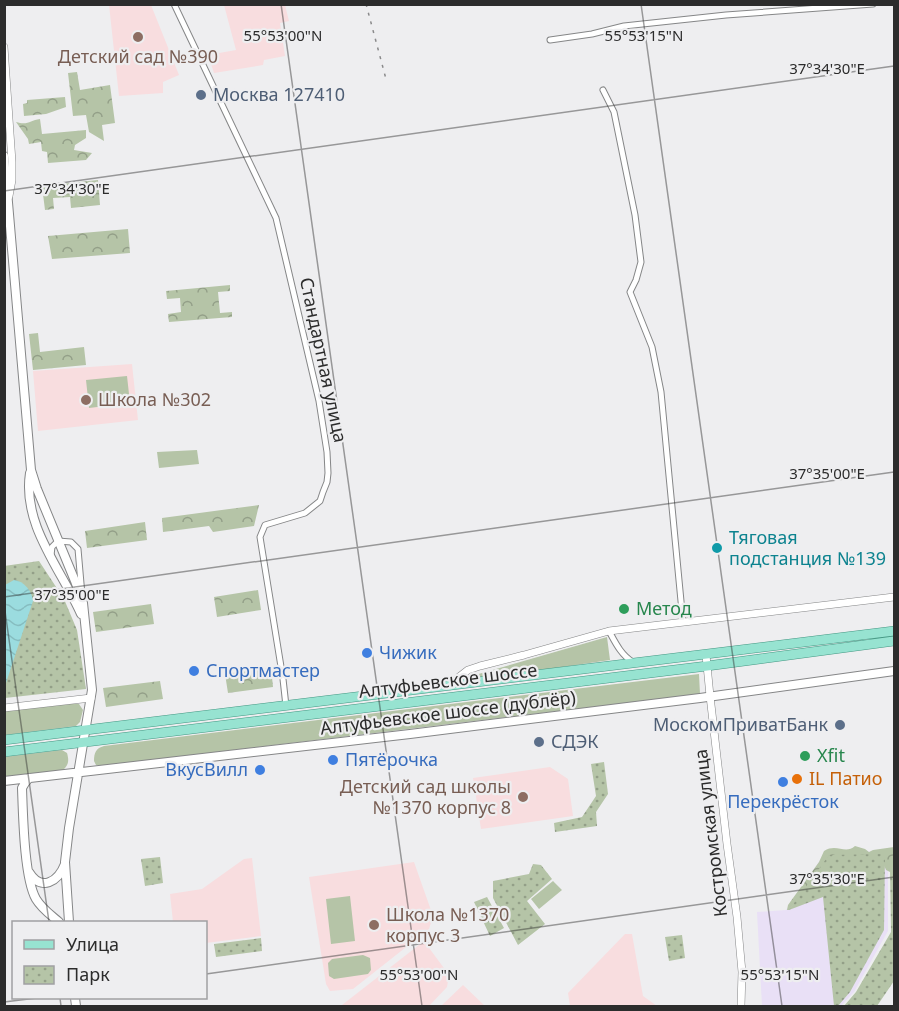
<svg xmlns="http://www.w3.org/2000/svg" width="899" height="1011" viewBox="0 0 899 1011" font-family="'Noto Sans',sans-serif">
<defs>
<pattern id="forest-crowns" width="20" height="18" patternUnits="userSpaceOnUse" patternTransform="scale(1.5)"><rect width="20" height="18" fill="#b5c4a7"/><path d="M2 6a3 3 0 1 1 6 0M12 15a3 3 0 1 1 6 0" fill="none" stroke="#939f88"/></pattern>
<pattern id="park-dots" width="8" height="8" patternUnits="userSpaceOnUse" patternTransform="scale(1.5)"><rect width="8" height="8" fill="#b5c4a7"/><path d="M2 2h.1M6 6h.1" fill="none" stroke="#939f88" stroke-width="1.8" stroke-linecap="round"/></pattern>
<pattern id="water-waves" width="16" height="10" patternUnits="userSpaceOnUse" patternTransform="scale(1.5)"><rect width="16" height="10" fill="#9bdcdf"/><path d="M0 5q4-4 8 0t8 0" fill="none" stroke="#86bdc0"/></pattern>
</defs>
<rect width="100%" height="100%" fill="#eeeef0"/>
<path fill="#f8dddf" d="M109,5H151L179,75L163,82V93L119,96Z
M224,5H285L289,21L280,23L285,56L264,60L263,65L214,73L208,55L236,50Z
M132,364L138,420L38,431L33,371Z
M550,767L568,779L573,816L481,829L473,778Z
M252,858L261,936L206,943V922H173L170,894L202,889L244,859Z
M414,862L433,916L429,929L353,989L330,991L326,984L309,877Z
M625,934H632L643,996L657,1006H570L568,993Z
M424,941L449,975L447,987L429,1006L342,1005Z
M463,985L485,1006H441Z"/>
<path fill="#e9e0f6" d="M888,851V931L854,992L841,1006H762L757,912L786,910L825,853Z"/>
<path fill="#b5c4a7" d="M127,376L130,403L89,408L86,380Z
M197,450L199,464L159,468L157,452Z
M607,637L610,660L460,682L461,679Z
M699,674L700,694L101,766L96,765L94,761C94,753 96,748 104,746Z
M71,703L79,704L83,710L80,722L76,726L5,735L4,711Z
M62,750L67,753C69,760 69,765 63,770L5,777L4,757Z
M553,881L562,890L539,909L531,899Z
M350,896L355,941L331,944L326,899Z
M363,955L370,958L371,970L368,974L334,979L329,976L328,963L332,959Z"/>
<path fill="url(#forest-crowns)" d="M77,72L80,90L110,85L115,123L102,125L104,141L89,132L86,115L73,116L68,73Z
M65,97L66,107L46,114L24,116L23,104L27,103V100Z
M40,119L42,134L86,130V138L75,145L74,150L92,153L86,160L48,163L47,152L42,151L41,142L29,144L28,139L16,122C28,126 30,120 40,119Z
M98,180L100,205L71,208L70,197L53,198L54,209L45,210L42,186Z
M128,229L130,253L52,259L48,236Z
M230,285V291L218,292L220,313L232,312V317L169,322L168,314L181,312L180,298L167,299L166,291Z
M38,333L40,352L84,347L86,365L33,370L29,334Z
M259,505L254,526L213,532L209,526L163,532L162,518Z
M145,522L147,540L87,548L85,531Z
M258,590L261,610L217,617L214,597Z
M151,604L154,624L96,632L93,612Z
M271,668L273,687L228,693L225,674Z
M160,681L163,699L106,707L103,688Z
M855,846L865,849L869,852L873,850L894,847V874L886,870L883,863L810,886L789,910H787L788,905L819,862L824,851C837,843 845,855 855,846Z"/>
<path fill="url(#park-dots)" d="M39,561L64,599L77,630L86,689L5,698L4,566Z
M604,762L608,794L596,812L597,826L555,832L554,823L582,817L596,796L591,764Z
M885,854L884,930L850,992L838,1006H834L823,897L789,910L829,855Z
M160,857L163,883L145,886L141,859Z
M533,864L541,865L552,879L527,901L545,924L518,945L493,898V881L529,874Z
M894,870V981L877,1006H844L856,992L891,932L890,871Z
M487,897L504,928L490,936L474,902Z
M682,935L685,958L669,961L665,937Z
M261,938L262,951L216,957L214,944Z"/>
<path fill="url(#water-waves)" d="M14,580C24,581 32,591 33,601L5,686V585Z"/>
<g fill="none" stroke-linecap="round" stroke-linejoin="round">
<g stroke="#858687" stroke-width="7">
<path id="minor" d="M174,4L276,218L319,401L327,452L328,473L327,482L323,492L320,501L305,513L265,525L260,537L283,679L286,706
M550,40L592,34L624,26L726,15L873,4
M603,90L614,112L635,215L641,262L636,280L630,292L652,347L661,392L683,622
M51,555L52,547L58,541L71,542L78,549L82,595
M609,631C615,642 621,655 633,662"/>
</g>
<g stroke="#858687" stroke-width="8">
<path id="tertiary" d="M4,47L12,162V180L9,196
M706,655L710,696L727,844L737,917L742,972L741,1006
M450,686L459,677L468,670L480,666L524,655L609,631L894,597
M4,708L91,698"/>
</g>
<g stroke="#858687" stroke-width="10">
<path id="secondary" d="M4,156L31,470L37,489L75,581L83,603L92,690L69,828L65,862L69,922
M30,473C22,525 61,569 81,614
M29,778L25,783L22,788C23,814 24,878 36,899C42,909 51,915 59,922
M4,781L410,734L700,698L894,671
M29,872C41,892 58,882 65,864
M75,998L76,1006"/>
</g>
<g stroke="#459783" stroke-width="10">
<path id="primary" d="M4,740L894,631
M4,752L707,666L894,641"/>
</g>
<use href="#minor" stroke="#fff" stroke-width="5"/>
<use href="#tertiary" stroke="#fff" stroke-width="7"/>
<use href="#secondary" stroke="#fff" stroke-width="8"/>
<use href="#primary" stroke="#97e3d1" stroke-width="9"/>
<path stroke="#8a8a8b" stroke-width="1.5" stroke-dasharray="3 6" stroke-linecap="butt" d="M366,4L386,79"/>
</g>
<path fill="none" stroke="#2c2c2c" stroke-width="1.5" stroke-opacity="0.45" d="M281,4L422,1006M641,4L782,1006M4,191L894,66M4,597L894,472M4,604L49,922M206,974L894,877M60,998L61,1006M4,1002L37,998"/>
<g fill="#8d6e63" stroke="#eeeef0" stroke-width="2">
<circle cx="138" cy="37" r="6"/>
<circle cx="86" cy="400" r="6"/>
<circle cx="523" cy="797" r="6"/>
<circle cx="374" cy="925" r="6"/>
</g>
<g fill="#5c6f8a" stroke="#eeeef0" stroke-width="2">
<circle cx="201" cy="95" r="6"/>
<circle cx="840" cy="725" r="6"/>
<circle cx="539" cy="742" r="6"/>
</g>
<circle fill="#0f9aa8" stroke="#eeeef0" stroke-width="2" cx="717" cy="548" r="6"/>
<g fill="#2e9e5b" stroke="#eeeef0" stroke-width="2">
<circle cx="624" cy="609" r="6"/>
<circle cx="805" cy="756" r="6"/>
</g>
<g fill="#3f7fe0" stroke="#eeeef0" stroke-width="2">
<circle cx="367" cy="653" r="6"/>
<circle cx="194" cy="671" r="6"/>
<circle cx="333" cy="760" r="6"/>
<circle cx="260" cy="770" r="6"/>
<circle cx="783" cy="782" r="6"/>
</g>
<circle fill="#e8710a" stroke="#eeeef0" stroke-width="2" cx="797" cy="779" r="6"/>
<g text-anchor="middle" stroke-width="4.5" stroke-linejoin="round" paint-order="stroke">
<g font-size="18" fill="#785e54" stroke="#eeeef0" text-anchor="start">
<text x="138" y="63" text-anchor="middle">Детский сад №390</text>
<text x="98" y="406">Школа №302</text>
<text x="511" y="793" text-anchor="end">Детский сад школы<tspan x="511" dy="21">№1370 корпус 8</tspan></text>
<text x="386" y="921">Школа №1370<tspan x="386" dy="21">корпус 3</tspan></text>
</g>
<g font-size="18" fill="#4e5e75" stroke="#eeeef0" text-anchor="start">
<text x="213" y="101">Москва 127410</text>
<text x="828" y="731" text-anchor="end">МоскомПриватБанк</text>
<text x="551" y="748">СДЭК</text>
</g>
<g font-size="18" fill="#2c2c2c" stroke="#eeeef0">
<text transform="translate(323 360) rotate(78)" y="6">Стандартная улица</text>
<text transform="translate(448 681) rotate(-7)" y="6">Алтуфьевское шоссе</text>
<text transform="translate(448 713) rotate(-7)" y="6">Алтуфьевское шоссе (дублёр)</text>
<text transform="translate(711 833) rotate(-97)" y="6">Костромская улица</text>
</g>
<g font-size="18" fill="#0d838f" stroke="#eeeef0" text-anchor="start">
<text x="729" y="544">Тяговая<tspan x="729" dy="21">подстанция №139</tspan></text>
</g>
<g font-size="18" fill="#27864d" stroke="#eeeef0" text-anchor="start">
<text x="636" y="615">Метод</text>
<text x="817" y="762">Xfit</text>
</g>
<g font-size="18" fill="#366cbe" stroke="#eeeef0" text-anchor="start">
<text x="379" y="659">Чижик</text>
<text x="206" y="677">Спортмастер</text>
<text x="345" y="766">Пятёрочка</text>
<text x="248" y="776" text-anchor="end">ВкусВилл</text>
<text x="783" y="808" text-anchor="middle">Перекрёсток</text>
</g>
<g font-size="18" fill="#c56008" stroke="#eeeef0" text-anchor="start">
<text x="809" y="785">IL Патио</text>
</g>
</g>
<g font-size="15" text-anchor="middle" fill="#2c2c2c" stroke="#eeeef0" stroke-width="4.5" stroke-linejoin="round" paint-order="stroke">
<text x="283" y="41">55°53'00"N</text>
<text x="644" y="41">55°53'15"N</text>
<text x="827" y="74">37°34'30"E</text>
<text x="72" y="194">37°34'30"E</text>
<text x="827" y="479">37°35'00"E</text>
<text x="72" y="600">37°35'00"E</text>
<text x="827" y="884">37°35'30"E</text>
<text x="419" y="980">55°53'00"N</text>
<text x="780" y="980">55°53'15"N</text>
</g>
<rect width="899" height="1011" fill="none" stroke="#2c2c2c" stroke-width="12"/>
<rect x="12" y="921" width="195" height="78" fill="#eeeef0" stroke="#a0a0a2" stroke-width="1.5"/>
<rect x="24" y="940" width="30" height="9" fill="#97e3d1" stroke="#a0a0a2" stroke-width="1.5"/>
<text x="66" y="951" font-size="18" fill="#2c2c2c">Улица</text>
<rect x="24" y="966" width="30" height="18" fill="url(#park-dots)" stroke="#a0a0a2" stroke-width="1.5"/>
<text x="66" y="981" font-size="18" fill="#2c2c2c">Парк</text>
</svg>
